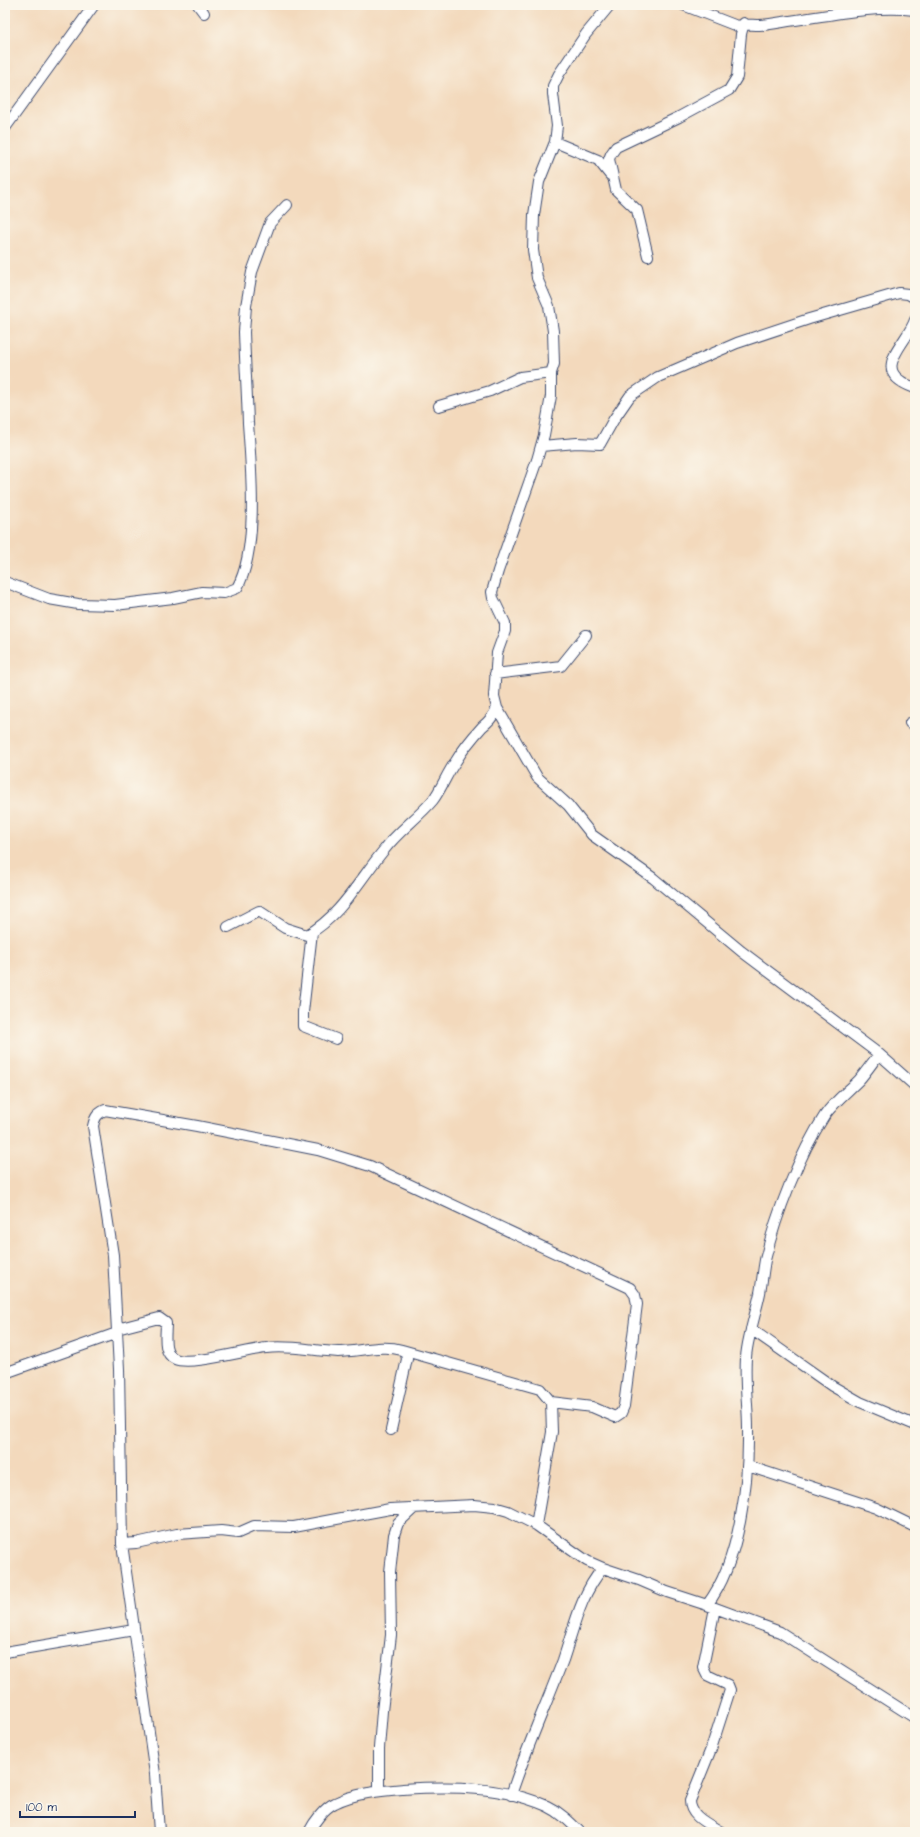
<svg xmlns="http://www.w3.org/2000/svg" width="920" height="1837" viewBox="0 0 920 1837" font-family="'Architects Daughter',sans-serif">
<rect width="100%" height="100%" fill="#fbf7ec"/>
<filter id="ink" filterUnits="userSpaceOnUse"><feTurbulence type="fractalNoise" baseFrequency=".025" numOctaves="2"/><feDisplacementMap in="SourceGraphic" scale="8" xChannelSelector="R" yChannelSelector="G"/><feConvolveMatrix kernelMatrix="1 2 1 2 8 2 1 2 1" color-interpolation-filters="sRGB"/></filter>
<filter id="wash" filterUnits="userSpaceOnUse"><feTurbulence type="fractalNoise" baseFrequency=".012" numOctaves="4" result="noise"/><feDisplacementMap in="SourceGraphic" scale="16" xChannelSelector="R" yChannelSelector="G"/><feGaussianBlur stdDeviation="0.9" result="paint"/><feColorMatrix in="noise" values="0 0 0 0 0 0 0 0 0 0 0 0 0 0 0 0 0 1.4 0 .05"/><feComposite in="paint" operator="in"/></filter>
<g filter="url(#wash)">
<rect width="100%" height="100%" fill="#f3d9bc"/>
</g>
<g filter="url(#ink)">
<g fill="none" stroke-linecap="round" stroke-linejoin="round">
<g stroke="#3b486c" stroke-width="12">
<path id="minor" d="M198,5L204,13
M610,5L586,34L559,74L553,86V94L557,126L555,142L539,182L534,215L533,250L537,278L549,306L553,331L554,364L551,373V396L544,435L537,460L498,571L492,592L493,598L505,623V631L497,653L494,696L497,708L537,777L568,805L592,835L653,878L741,951L879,1054L915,1086
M683,5L737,26C745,23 751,25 759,25C767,25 775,23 783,22C826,16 872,5 915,10
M5,128L94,5
M555,142L598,160L610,175
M648,256L637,210L616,190L609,159L611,154L616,147L679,117L729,90L737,77L741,34L744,23
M915,320C906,346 867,371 915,388
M439,406L490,391L520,377L551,373
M541,446L577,443L600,444L614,419L630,396L658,377L737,343L809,319L899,293L908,294L915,298
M5,582L49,599L78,604L115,605L173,598L202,592L224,593L237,588C259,549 251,467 248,423C247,392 245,362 244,332L246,306L252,272L270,223L287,205
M495,674L561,666L586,635
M910,723L915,725
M228,927L259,911L285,928L307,935C342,915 359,880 384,850C398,831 418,818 433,800C442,788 447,773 456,761C463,749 473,737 482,727C489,721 493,717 497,708
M312,932L303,1012V1026L336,1039
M117,1329L159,1318L166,1323C166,1334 162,1353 175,1359C191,1366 246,1350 266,1348C290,1345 314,1351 338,1352C359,1352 381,1344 402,1350L406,1354L407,1359L391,1430
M751,1329L832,1386L860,1402L915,1425
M402,1350L540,1389L551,1402
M5,1373L117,1333
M748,1466L876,1508L915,1527
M122,1544L136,1543L177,1534L221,1531L238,1533L254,1526L294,1527L390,1509L474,1505L494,1507L508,1511L536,1525L587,1561L603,1568L639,1580L667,1592L707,1605L780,1632L915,1718
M707,1605C740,1562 749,1481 748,1428C748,1404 743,1372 747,1349C750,1330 756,1312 760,1293C762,1282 763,1271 765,1260C776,1214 799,1155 825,1115C834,1102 847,1092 859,1080C866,1072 872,1063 879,1054
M715,1608L703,1667L707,1675L728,1685L730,1690L711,1749L690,1801C690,1817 709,1824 721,1832
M5,1652L134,1630
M379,1791V1748L382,1711L391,1635L390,1572L394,1535L398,1523L414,1508
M511,1795C526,1749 546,1705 563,1660C574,1628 580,1595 603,1568
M159,1832L155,1774L122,1544L119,1369L113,1255L93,1126C95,1117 97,1114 105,1110L197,1126L318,1150L370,1166L630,1288L635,1295L637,1304L624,1406L621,1413L615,1417L592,1407L551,1402L552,1432L536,1525
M309,1832C314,1822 324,1808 335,1803C355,1793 380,1791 403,1789C451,1786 502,1786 547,1806C560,1812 570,1822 580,1832"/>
</g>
<use href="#minor" stroke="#fff" stroke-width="10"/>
</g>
</g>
<rect width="920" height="1837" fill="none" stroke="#fbf7ec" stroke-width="20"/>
<path d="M20 1811v6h115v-6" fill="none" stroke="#1b2f5e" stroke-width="2"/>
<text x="26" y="1811" font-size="12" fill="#1b2f5e" stroke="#fbf7ec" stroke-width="3" paint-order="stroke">100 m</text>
</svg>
